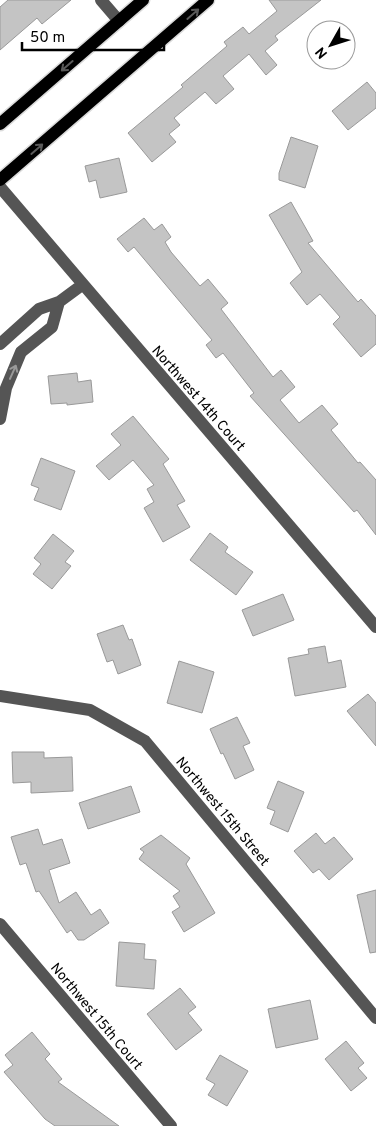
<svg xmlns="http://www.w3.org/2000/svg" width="376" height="1126" viewBox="0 0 376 1126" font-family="Overpass,sans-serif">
<rect width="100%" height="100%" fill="#fff"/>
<path fill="#c4c4c4" stroke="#999" d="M8,0H71L42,24L37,18L0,50V7Z
M269,0H321L275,36L278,40L265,51L277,65L266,75L249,54L223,76L234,89L216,104L205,92L174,118L180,125L169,134L176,142L152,162L128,133L183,87L181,85L227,46L224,42L243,27L249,34L277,11Z
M367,82L376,93V108L348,130L332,111Z
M291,137L318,146L305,188L279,180V173Z
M119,158L127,192L100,198L96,180L89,182L85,166Z
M291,202L313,241L308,243L358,302L361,299L376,316V344L361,357L333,324L340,317L320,294L307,305L290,283L302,272L269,215Z
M144,218L154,230L162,224L171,237L165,242L171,252L200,286L208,279L228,303L221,309L273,377L281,370L295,387L280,400L299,423L322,405L338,424L331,430L358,463L360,462L376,480V535L357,510L354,512L250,396L254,393L223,353L216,358L206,345L212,340L134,247L128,252L117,239Z
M77,373L78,382L91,380L93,402L67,405V403L51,404L48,376Z
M133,416L169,459L163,464L185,501L177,505L190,527L163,542L144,508L154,502L147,489L154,485L133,460L109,480L96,466L121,445L111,434Z
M41,458L75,471L61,510L34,500L39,488L31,485Z
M210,533L228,547L225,552L253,572L236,595L190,560Z
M53,534L74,551L65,562L71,566L52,589L33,574L41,564L34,558Z
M283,594L294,620L253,636L242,610Z
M123,625L129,640L132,639L141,665L118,674L113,660L107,662L97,634Z
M325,646L328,663L341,660L346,687L295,696L288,658L309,654L308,649Z
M179,661L214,672L202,713L167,703Z
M368,694L376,703V746L347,711Z
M237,717L250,743L243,746L254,770L235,779L223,753L221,754L210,729Z
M12,752H44V758L72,757L73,791L31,793V782L13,783Z
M278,781L304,792L288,832L270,824L275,811L267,808Z
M131,786L140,812L88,829L79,803Z
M38,829L43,845L62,839L70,863L49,870L59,903L76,892L91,915L100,909L109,923L84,940H78L71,930L67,933L39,891L36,892L26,863L20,865L11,837Z
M316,833L325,844L334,837L353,859L329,880L319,869L313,873L294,851Z
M161,835L190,858L186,864L215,913L184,932L172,912L180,907L173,896L180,891L139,859L144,852L140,849Z
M376,890V952L370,953L357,895Z
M119,942L145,944L144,959L156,960L154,989L116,986Z
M180,988L196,1007L188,1013L202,1030L176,1050L147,1014Z
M310,1000L318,1039L276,1048L268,1009Z
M32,1032L50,1054L45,1059L62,1079L58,1082L119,1126H55L45,1119L4,1072L13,1065L5,1055Z
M346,1041L364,1063L358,1068L367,1078L351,1091L325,1059Z
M220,1055L248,1071L227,1106L208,1095L215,1084L206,1079Z"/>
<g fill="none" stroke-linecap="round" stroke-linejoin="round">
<g stroke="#dbdbdb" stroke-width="15">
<path id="major" d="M0,124L143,0
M0,180L208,0"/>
</g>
<path stroke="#555" stroke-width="12" d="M101,0L119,21
M0,187L376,627
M0,344L39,309L59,302L82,285
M0,419L6,388L21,352L52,327L59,302
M0,696L90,710L145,741L376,1018
M0,924L171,1126"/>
<use href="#major" stroke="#000" stroke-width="12"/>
</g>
<defs><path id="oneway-shaft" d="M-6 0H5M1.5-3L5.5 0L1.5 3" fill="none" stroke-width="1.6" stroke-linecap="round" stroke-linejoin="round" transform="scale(1.25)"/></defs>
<g stroke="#595959">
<use href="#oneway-shaft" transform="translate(193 14) rotate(-41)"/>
<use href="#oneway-shaft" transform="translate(67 66) rotate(139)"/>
<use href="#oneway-shaft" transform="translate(37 149) rotate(-41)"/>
</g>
<use stroke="#999" href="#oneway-shaft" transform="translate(13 372) rotate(-66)"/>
<g text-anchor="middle" stroke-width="4.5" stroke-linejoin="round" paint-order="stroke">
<g font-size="14" fill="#000" stroke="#fff">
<text transform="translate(199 398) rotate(49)" y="5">Northwest 14th Court</text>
<text transform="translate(223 811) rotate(50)" y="5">Northwest 15th Street</text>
<text transform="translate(97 1016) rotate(50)" y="5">Northwest 15th Court</text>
</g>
</g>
<g transform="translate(331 45) rotate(231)"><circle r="24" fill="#ffffff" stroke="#999999"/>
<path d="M0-4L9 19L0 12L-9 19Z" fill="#000000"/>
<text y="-8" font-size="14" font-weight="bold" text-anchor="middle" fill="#000000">N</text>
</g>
<path d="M22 42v8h142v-8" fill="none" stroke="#000000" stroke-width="2.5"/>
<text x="30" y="42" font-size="15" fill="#000000" stroke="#ffffff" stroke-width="4" paint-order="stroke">50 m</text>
</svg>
